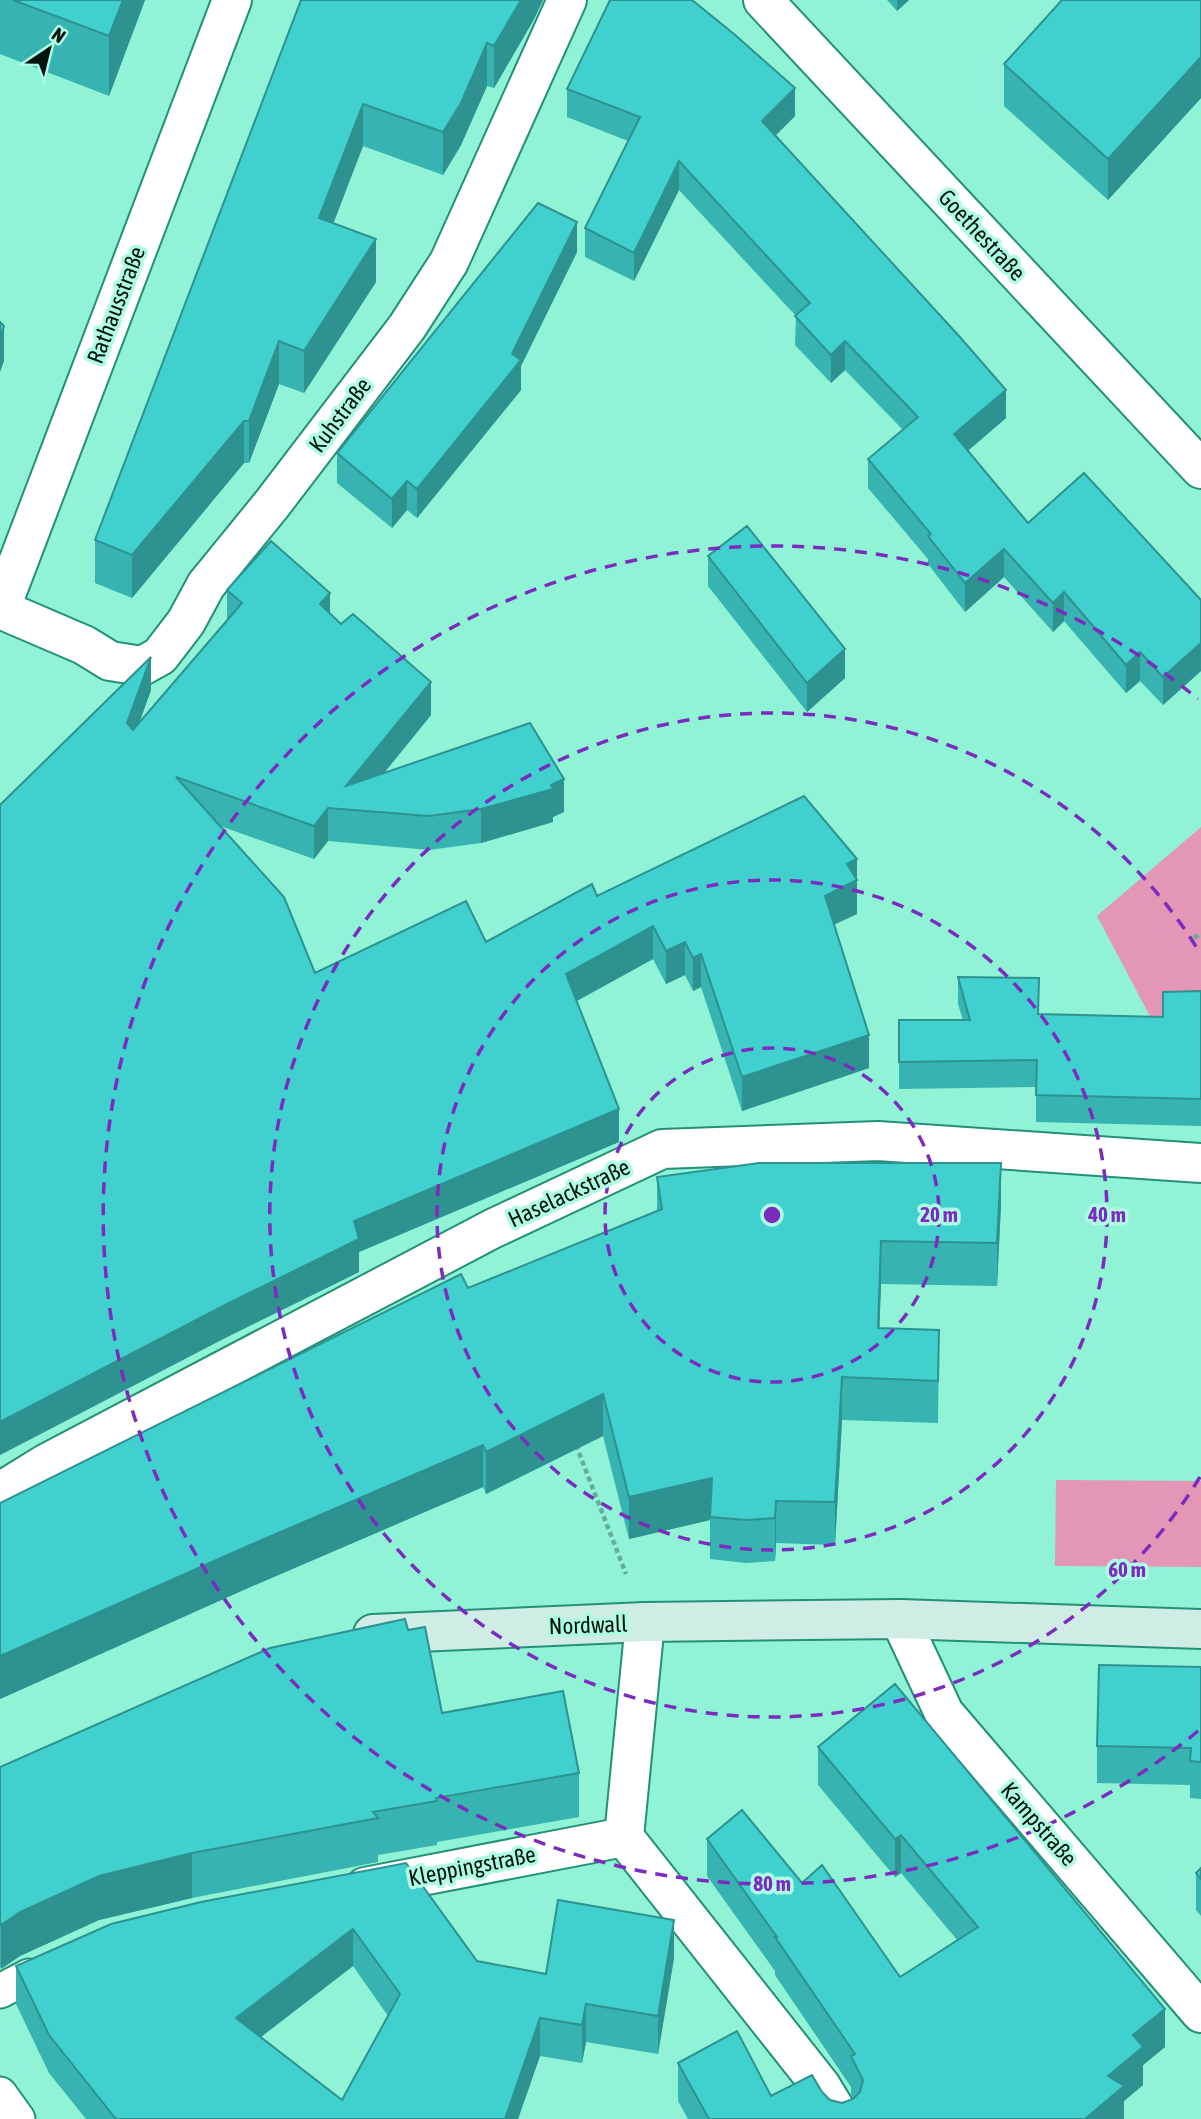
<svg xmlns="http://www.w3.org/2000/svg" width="1201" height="2119" viewBox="0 0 1201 2119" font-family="'Asap Condensed',sans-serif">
<rect width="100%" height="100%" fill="#90f3d6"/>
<path fill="#e496b6" d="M1201,827V997L1152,1020L1097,916Z
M1056,1480L1201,1481V1567L1055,1566Z"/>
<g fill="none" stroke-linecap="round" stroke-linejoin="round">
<g stroke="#239077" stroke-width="37">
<path id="pedestrian" d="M0,1991L29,1976
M0,2094L18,2119"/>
</g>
<g stroke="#239077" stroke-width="42">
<path id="minor" d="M763,0L1201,469
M0,609L84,645L110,661L142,666L160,656L186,622L206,585L272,504L407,327L449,262L567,0
M0,610L232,0
M0,1492L47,1463L492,1229L662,1149L878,1141L1201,1163
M900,1619L944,1713L1201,2013
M645,1622L624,1837L821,2086L841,2119
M365,1887L624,1837"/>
</g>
<g stroke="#239077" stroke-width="42">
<path id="secondary" d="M373,1634L645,1622L900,1619L1201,1629"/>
</g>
<path stroke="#64ae98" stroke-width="4.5" stroke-dasharray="5 3.5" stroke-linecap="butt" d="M1194,938L1201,933
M576,1445L626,1574"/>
<use href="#pedestrian" stroke="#fff" stroke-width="33"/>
<use href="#minor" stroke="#fff" stroke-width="38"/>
<use href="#secondary" stroke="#d0ede5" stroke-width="38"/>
</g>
<path fill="#37b3b1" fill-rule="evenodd" d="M0,0H145L109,96L0,54Z
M301,0H543L533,21L494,88L487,86L461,145L443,175L363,146L333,223L376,282L304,393L279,384L249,463H244L132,598L95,583V540Z
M887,0H909L897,11Z
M1201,0V98L1108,200L1004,106V64Z
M567,89L795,116L775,136L1006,418L968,451L1028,523L1201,600V671L1163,705L1140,681L1126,693L1064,621L1053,632L1004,577L965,612L928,564V559L868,488V459L903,430L845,370L831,383L795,345L796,316L679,190L634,281L585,257V228L628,141L567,117Z
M577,252L521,366V390L417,518L407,510L392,528L337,483V453Z
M708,556L845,678L807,712L708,586Z
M227,590L330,613L431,715L384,773L564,812L553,817V822L481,843L429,850L328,841L314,859L220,826L315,973L486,942L597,896L857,892V914L834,924L869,1068L742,1111L701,987L693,991L685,975L666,984L653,959L576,1001L619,1142L359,1252V1272L227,1337L0,1455V805L151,690L140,721L227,620Z
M958,977L1039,1014L1163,1017L1201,991V1126L1036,1122V1087L899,1089V1020H963L958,1004Z
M657,1177L1001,1205L997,1286L881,1284L879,1328L939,1330L938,1423L842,1420L835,1545L776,1543L775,1561L746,1563L710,1559V1520L629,1539L603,1436L486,1494L483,1487L248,1588L0,1699V1503L468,1288L657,1211Z
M408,1630L442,1713L579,1773V1817L437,1842V1845L378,1855V1862L192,1898L99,1920L20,1956L1,1969L0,1966V1767Z
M1201,1667V1799L1190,1798V1785L1097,1783V1746Z
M818,1747L1165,2047L1143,2065V2085L1124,2101V2119H688L678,2101V2063L771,2096L822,2092L830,2100L842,2103L854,2099L851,2094V2087L775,1975V1971L707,1876V1839L802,1883L900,1977L958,1941L901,1873L895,1877L818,1785Z
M406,1863L477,1961L546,1974L674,1958L658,2054L586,2042L582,2063L540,2056L518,2119H86L49,2073L16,2004V1966ZM353,1966L388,2016L342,2100L261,2037Z
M1201,1868V1916L1196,1910V1873Z"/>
<path fill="#2d9290" d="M123,0H145L109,96V36Z
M521,0H543L533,21L494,88V46Z
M897,0H909L897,11Z
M487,43V86L461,145L443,175V132Z
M1201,57V98L1108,200V159Z
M795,88V116L762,149V121Z
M363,104V146L319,261V218Z
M679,161V190L634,281V253Z
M577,222V252L521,366V390L417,518V489L512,354Z
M376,239V282L304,393V351Z
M4,326V361L0,372V338Z
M279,341V384L249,463V421Z
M845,341V370L831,383V355Z
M1006,390V418L954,462V434Z
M244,421V463L132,598V555Z
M407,481V510L392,528V499Z
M1004,549V577L965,612V583Z
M1064,592V621L1053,632V603Z
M330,593V626L320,604Z
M1201,643V671L1163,705V677Z
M845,649V678L807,712V683Z
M1140,652V681L1126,693V665Z
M151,657V690L127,756V723Z
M431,682V715L354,810L346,786Z
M564,779V812L553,817V822L481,843V809L551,785Z
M328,808V841L314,859V826Z
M857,859V914L825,929V896L847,864Z
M653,926V959L566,1007V974Z
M685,942V975L666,984V951Z
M701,954V987L693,991V958Z
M869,1035V1068L742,1111V1077Z
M619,1109V1142L359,1252V1272L227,1337L0,1455V1422L354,1221Z
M1001,1163V1205L997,1286V1243Z
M881,1241V1284L878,1371V1328Z
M842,1377V1420L835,1545V1502Z
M603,1394V1436L486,1494V1452Z
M483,1445V1487L248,1588L0,1699V1656L248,1546Z
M712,1478L710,1520L629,1539V1497Z
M776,1501V1543L775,1561V1518Z
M901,1835V1873L895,1877V1839Z
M192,1853V1898L99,1920L20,1956L1,1969V1925L20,1912L99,1876Z
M674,1920V1958L658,2054V2016Z
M353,1929V1966L236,2056V2018Z
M586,2004V2042L582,2063V2025Z
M1165,2009V2047L1143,2065V2085L1124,2101V2119H1085L1108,2076L1133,2035Z
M540,2018V2056L518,2119H505Z"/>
<path fill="#40d0ce" stroke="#2d9290" stroke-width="2" fill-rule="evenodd" d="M13,0H123L109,36Z
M301,0H521L494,46L487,43L461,103L443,132L363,104L319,218L376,239L304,351L279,341L249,421H244L132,555L95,540Z
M610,0H692L734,34L795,88L762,121L959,336L1006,390L954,434L1028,523L1084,473L1201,600V643L1163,677L1140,652L1126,665L1064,592L1053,603L1004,549L965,583L928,536L931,534L868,459L918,417L845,341L831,355L795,316L810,303L679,161L634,253L585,228L640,117L567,89Z
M1062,0H1201V57L1108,159L1004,64Z
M538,203L577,222L512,354L521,360L417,489L407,481L392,499L337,453Z
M0,322L4,326L0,338Z
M747,526L845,649L807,683L708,556Z
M271,541L330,593L320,604L341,624L353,614L431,682L346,786L530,723L564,779L551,785L553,789L481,809L429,816L328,808L314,826L176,777L284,897L315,973L466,901L486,942L592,884L597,896L804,796L857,859L847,864L857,880L825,896L869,1035L742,1077L701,954L693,958L685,942L666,951L653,926L566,974L619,1109L354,1221L359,1239L227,1304L0,1422V805L151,657L127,723L133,730L242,603L227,590Z
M958,977L1039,978L1038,1014L1163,1017V992L1201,991V1099L1036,1095L1037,1060L899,1062V1020H970Z
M759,1163H1001L997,1243L881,1241L878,1328L939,1330L938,1381L842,1377L835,1502L776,1501L775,1518L746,1520L710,1517L712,1478L629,1497L603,1394L486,1452L483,1445L248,1546L0,1656V1503L461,1274L468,1288L662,1209L657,1177Z
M405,1619L408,1630L425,1627L442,1713L563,1691L579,1773L436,1798L437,1801L373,1812L378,1818L192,1853L99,1876L20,1912L1,1925L0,1922V1767L270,1648Z
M1099,1665L1201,1667V1762L1190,1761L1191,1748L1097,1746Z
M895,1684L1165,2009L1133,2035L1143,2047L1108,2076L1124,2086L1085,2119H709L678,2063L737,2031L771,2096L812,2075L822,2092L830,2100L842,2103L853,2099L860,2092L863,2080L851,2056L855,2054L775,1937H777L707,1839L742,1810L802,1883L822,1865L900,1977L978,1927L901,1835L895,1839L818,1747Z
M406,1863L477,1961L546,1974L558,1900L674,1920L658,2016L586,2004L582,2025L540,2018L505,2119H116L49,2035L16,1966L111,1924L201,1902ZM353,1929L400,1994L342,2100L236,2018Z
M1201,1868V1879L1196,1873Z"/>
<g fill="none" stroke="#7b2cbf" stroke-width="3.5" stroke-dasharray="12 9">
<circle cx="772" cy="1215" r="167"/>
<circle cx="772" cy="1215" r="335"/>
<path d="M1200 1477A502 502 0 1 1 1200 953"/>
<path d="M1198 1731A669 669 0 1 1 1198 699"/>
</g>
<g text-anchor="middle" stroke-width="7" stroke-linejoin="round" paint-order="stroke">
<g font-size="23" fill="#01130e" stroke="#affce5">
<text transform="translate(982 235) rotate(47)" y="8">Goethestraße</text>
<text transform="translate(116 305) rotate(-69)" y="8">Rathausstraße</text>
<text transform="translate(340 415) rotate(-53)" y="8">Kuhstraße</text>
<text transform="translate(569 1193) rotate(-25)" y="8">Haselackstraße</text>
<text transform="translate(588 1625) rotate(-2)" y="8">Nordwall</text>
<text transform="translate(1039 1824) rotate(49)" y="8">Kampstraße</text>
<text transform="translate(472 1866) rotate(-11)" y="8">Kleppingstraße</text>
</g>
</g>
<circle cx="772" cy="1215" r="10" fill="#7b2cbf" stroke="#affce5" stroke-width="3.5"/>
<g font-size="21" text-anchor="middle" font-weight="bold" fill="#7b2cbf" stroke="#affce5" stroke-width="7" stroke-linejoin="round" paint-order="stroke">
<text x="939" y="1222">20 m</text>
<text x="1107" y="1222">40 m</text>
<text x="1127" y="1577">60 m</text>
<text x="772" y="1891">80 m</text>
</g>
<g transform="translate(49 49) rotate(35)" stroke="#affce5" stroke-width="5" paint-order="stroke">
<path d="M0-5L12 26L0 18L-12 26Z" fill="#01130e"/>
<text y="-10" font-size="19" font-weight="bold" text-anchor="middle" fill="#01130e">N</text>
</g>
</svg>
